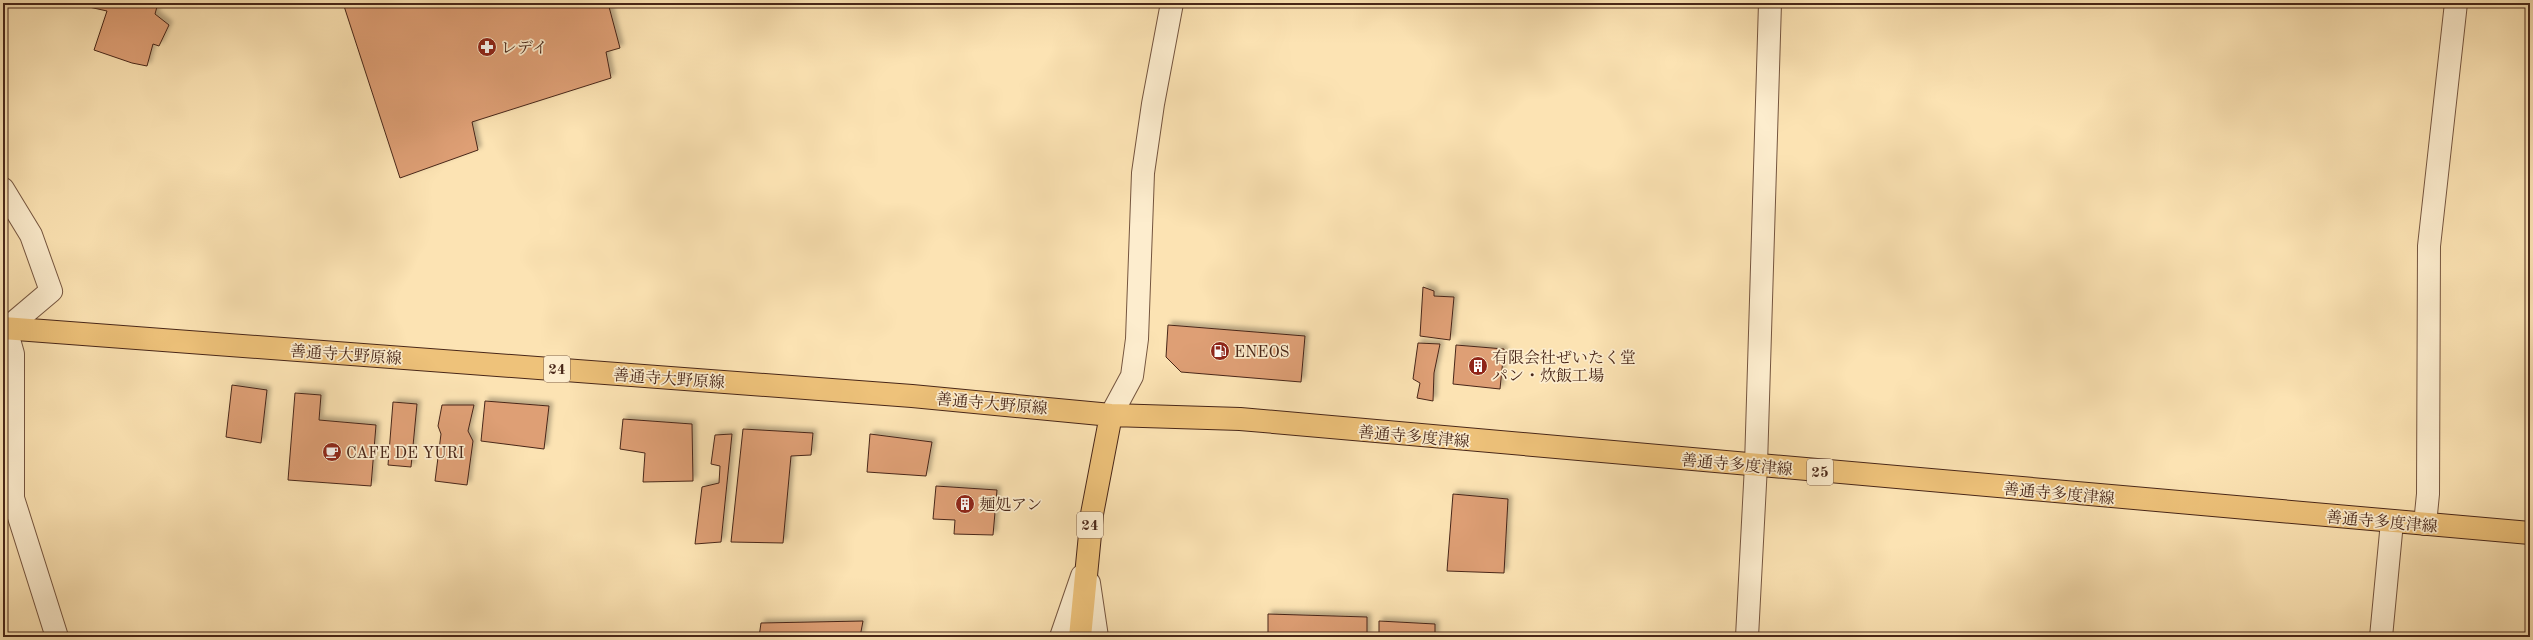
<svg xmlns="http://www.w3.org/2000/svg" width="2533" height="640" viewBox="0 0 2533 640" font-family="'Old Standard TT','Noto Serif JP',serif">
<defs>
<filter id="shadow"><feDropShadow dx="3.5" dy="-3.5" stdDeviation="2" flood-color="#0004"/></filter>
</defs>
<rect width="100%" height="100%" fill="#fce3b3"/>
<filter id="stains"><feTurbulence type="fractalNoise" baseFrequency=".005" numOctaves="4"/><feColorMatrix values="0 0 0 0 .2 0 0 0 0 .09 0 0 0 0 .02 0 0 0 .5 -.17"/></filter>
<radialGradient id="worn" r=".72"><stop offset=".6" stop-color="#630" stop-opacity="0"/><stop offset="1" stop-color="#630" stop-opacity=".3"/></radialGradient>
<path fill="#de9f75" stroke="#482618" filter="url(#shadow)" d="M71 3H158L155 14 169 25 159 46 153 44 147 66 132 63 94 50 107 11Z
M343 3H608L620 48 606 52 611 78 472 122 478 150 400 178Z
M1423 287 1434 291V296L1454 297 1450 340 1420 336Z
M1168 325 1305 336 1301 382 1181 372 1166 357Z
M1418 343 1440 344 1434 373 1433 401 1417 398 1420 383 1413 379Z
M1456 345 1504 349 1500 389 1453 384Z
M232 385 267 390 261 443 226 437Z
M295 393 321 395 319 420 376 425 371 486 288 480Z
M485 401 549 406 544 449 481 441Z
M393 402 417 404 411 467 388 465Z
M442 405H474L468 431 473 441 467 485 435 481 441 434 438 426Z
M623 419 692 424 693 481 643 482 645 453 620 449Z
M743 429 813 433 811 455 791 456 783 543 731 542Z
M732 434 721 542 695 544 702 487 719 483 720 466 711 464 715 435Z
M870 434 932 442 926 476 867 472Z
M936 486 997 490 993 535 954 534 955 520 933 519Z
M1453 494 1508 499 1504 573 1447 571Z
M1268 614 1367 617V637H1268Z
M863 621 860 637H759L761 623Z
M1379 621 1435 624V637H1379Z"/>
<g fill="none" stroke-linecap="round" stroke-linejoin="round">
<defs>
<path id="minor" d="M3 189 31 235 51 291 6 329 13 354V498L57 637
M1111 415 1132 376 1137 339 1143 173 1153 104 1172 3
M2425 524 2428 494 2429 246 2456 3
M1089 583 1097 637
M1061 637 1082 576
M1747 637 1756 465 1770 3
M2381 637 2392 522"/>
<path id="major" d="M3 328 912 396 1111 415 1240 419 2530 533
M1080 637 1092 514 1111 415"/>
</defs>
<use href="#minor" stroke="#75553f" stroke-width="24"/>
<use href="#major" stroke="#482618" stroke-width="24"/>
<use href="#minor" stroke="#fdedce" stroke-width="22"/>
<use href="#major" stroke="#eec27a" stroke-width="22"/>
</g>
<defs>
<symbol id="pharmacy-disc" viewBox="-11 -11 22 22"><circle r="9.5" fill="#8f2418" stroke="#fdedce"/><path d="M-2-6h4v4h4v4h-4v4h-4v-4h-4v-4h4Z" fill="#fff"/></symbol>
<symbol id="fuel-disc" viewBox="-11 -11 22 22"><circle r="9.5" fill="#8f2418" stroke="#fdedce"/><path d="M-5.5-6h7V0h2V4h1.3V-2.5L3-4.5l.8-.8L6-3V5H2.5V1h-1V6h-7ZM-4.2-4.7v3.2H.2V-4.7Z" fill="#fff"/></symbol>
<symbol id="building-disc" viewBox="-11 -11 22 22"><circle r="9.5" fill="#8f2418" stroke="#fdedce"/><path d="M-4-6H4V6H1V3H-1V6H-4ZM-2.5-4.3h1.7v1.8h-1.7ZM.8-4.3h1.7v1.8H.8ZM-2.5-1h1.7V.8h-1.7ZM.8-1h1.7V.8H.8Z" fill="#fff"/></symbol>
<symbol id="cafe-disc" viewBox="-11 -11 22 22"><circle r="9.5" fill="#8f2418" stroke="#fdedce"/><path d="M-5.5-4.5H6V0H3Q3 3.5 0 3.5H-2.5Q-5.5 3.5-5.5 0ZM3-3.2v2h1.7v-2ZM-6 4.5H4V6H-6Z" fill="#fff"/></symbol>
</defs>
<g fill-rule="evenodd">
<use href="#pharmacy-disc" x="476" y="36" width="22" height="22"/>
<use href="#fuel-disc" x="1209" y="340" width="22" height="22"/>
<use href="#building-disc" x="1467" y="355" width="22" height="22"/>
<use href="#cafe-disc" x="321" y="441" width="22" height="22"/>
<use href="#building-disc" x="954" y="493" width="22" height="22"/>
</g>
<g text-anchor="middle" stroke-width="3.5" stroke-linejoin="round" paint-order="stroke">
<g fill="#fdedce" stroke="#7e624f" stroke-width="1">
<rect x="544" y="356" width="26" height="26" rx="3"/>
<rect x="1807" y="459" width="26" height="26" rx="3"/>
<rect x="1077" y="512" width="26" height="26" rx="3"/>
</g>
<g font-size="15" font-weight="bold" fill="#482618">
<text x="557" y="374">24</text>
<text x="1820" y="477">25</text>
<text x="1090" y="530">24</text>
</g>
<g font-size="16" fill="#482618" stroke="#fdedce" text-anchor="start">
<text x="501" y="53">レデイ</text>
<text x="1234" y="357">ENEOS</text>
<text x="1492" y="363">有限会社ぜいたく堂<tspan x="1492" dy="18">パン・炊飯工場</tspan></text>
<text x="346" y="458">CAFE DE YURI</text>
<text x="979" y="510">麺処アン</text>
</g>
<g font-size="16" fill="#482618" stroke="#fdedce">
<text transform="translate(346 354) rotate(4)" y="6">善通寺大野原線</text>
<text transform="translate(669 378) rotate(4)" y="6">善通寺大野原線</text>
<text transform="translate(992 403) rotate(5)" y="6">善通寺大野原線</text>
<text transform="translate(1414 436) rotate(5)" y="6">善通寺多度津線</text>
<text transform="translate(1737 464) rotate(5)" y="6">善通寺多度津線</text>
<text transform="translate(2059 493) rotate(5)" y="6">善通寺多度津線</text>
<text transform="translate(2382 521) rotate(5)" y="6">善通寺多度津線</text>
</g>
</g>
<rect width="2533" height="640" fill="none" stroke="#fce3b3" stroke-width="16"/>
<rect x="4" y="4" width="2525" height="632" fill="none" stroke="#482618" stroke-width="2"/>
<rect x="8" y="8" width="2517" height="624" fill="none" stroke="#482618"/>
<rect width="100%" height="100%" filter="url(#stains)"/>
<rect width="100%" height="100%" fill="url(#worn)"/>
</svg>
